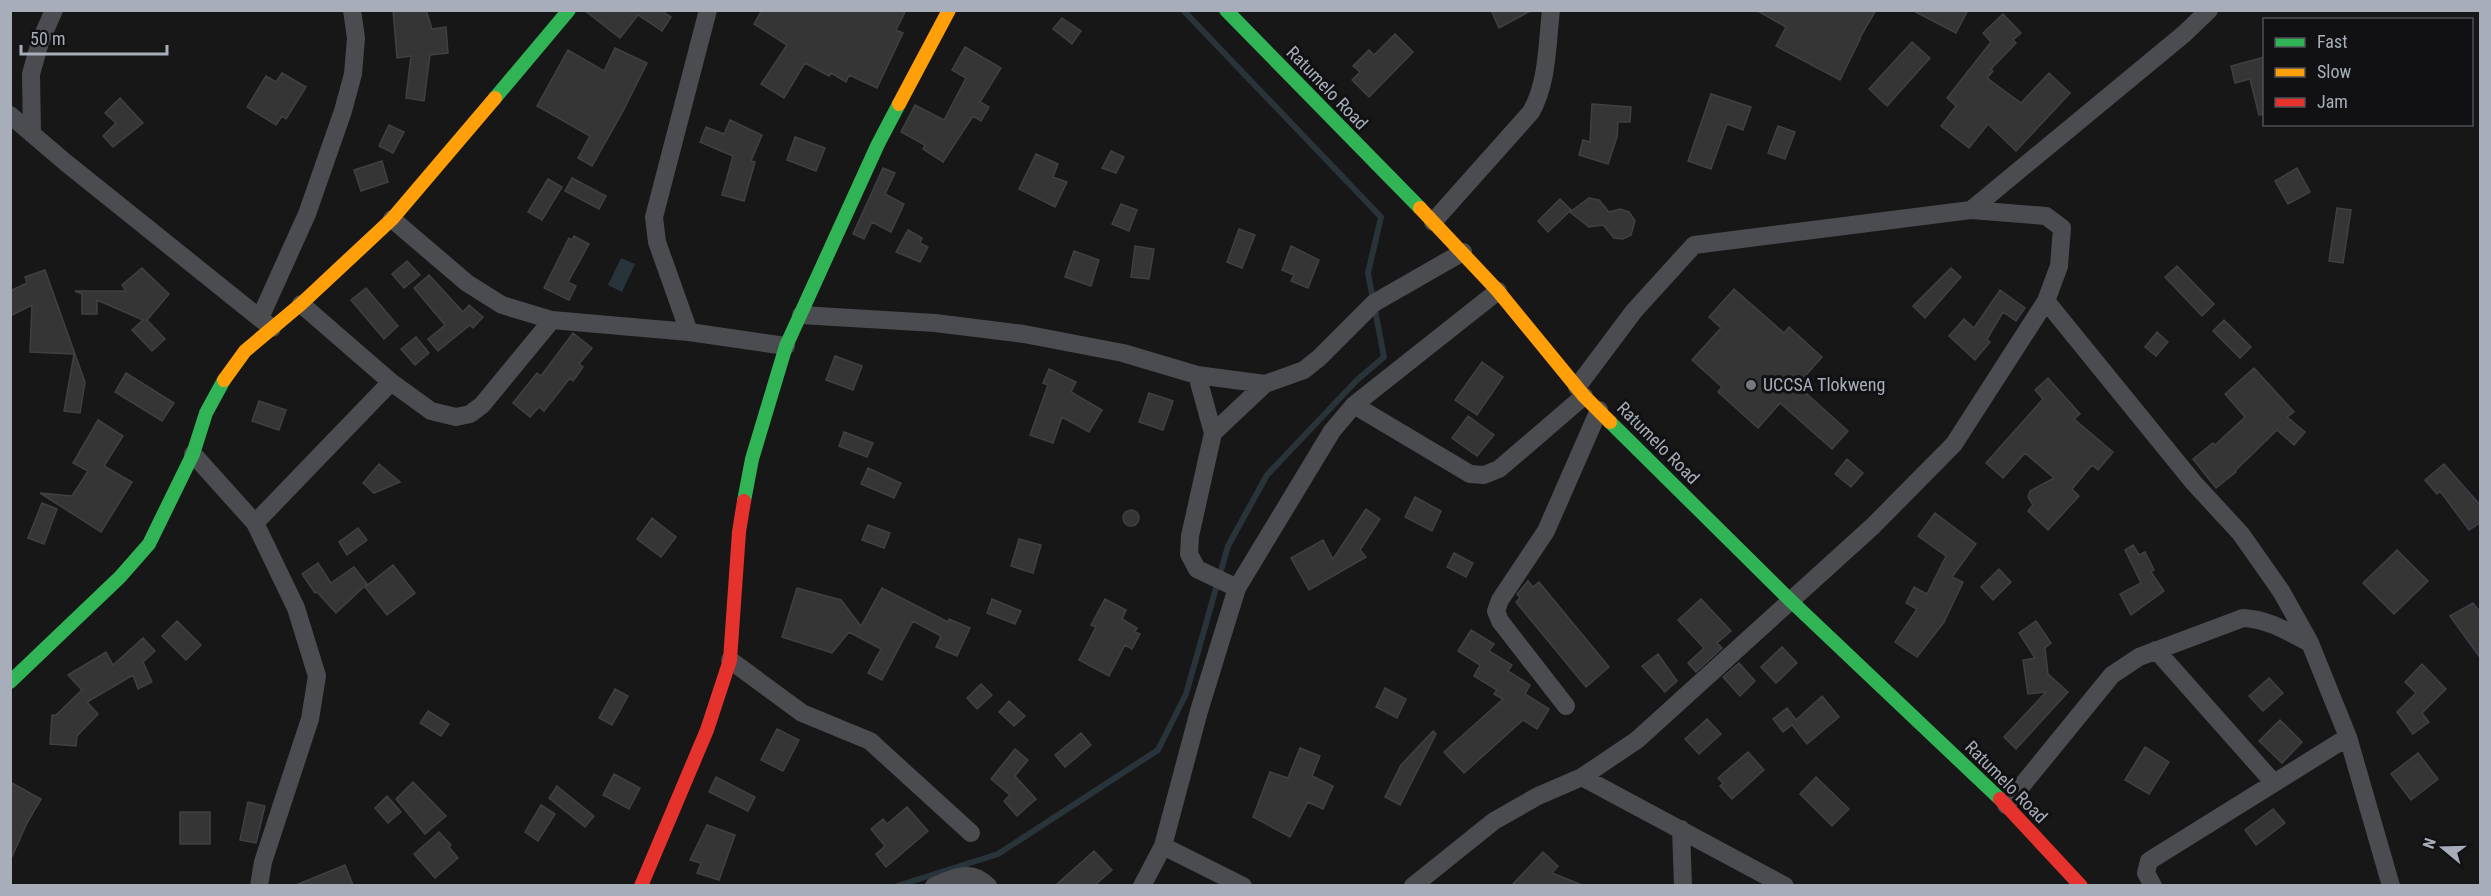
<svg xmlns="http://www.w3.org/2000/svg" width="2491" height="896" viewBox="0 0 2491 896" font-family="'Roboto Condensed',sans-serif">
<rect width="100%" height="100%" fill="#171717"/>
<path fill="#29333a" d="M621 258 635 264 622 292 608 285Z"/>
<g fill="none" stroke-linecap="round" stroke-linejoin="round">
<path stroke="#29333a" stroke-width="6" d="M897 886 998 854 1158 750 1186 694 1228 546 1267 475 1357 380 1384 357 1368 273 1381 217 1183 10"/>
</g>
<path fill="#353536" stroke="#3f4043" stroke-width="1.5" d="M393 10H426L432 29 446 27 448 53 430 55 424 101 406 98 411 56 397 58Z
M584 10H660L671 17 662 31 638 15 620 38Z
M762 10H906L896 30 903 33 877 88 849 75 846 82 831 73 829 76 805 63 784 98 761 84 787 45 754 24Z
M1491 10H1532L1499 28Z
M1756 10H1876L1859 39H1860L1840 80 1776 46 1786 27Z
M1912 10H1968L1956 33Z
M2003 14 2021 33 2013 40 2016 43 1991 69 1993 71 1987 78 2021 103 2049 73 2070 93 2016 151 1988 124 1969 148 1941 126 1956 106 1947 98 1991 42 1983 33Z
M1062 18 1081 31 1072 44 1053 29Z
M1395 34 1413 52 1369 97 1352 80 1360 72 1353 66 1369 50 1374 55Z
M1912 42 1930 58 1887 106 1869 89Z
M965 47 1001 68 980 102 989 107 981 121 973 116 943 162 923 149 925 145 901 132 915 105 944 120 966 78 952 70Z
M615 48 647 63 622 113 592 166 578 158 590 136 537 106 568 50 604 71Z
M2265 57V114L2259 115 2250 79 2235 83 2231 66Z
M282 73 306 87 286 119 282 116 276 125 247 107 266 76 276 82Z
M1711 94 1751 107 1743 130 1727 124 1711 169 1688 161Z
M120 98 143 123 113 147 103 136 116 123 105 113Z
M1592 104 1631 107 1630 122H1618L1617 137 1608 164 1579 155 1583 140 1590 142Z
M730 120 762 135 751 161 755 162 744 201 722 195 733 156 700 142 706 127 724 134Z
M389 125 404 132 393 153 379 146Z
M1778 126 1795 132 1785 159 1768 153Z
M795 137 825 148 816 171 787 160Z
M1111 151 1124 157 1116 173 1102 168Z
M1036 154 1058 164 1053 177 1067 182 1055 207 1019 189Z
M382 161 388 182 361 191 354 170Z
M883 168 895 173 885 194 904 204 891 232 872 222 864 239 853 234Z
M2297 168 2310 192 2288 204 2275 181Z
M572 178 606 196 599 209 565 191Z
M548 179 562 187 542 220 528 212Z
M1589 198 1599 200 1609 212 1620 209 1629 212 1635 221 1631 235 1623 239 1614 238 1603 225 1589 227 1570 212Z
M1560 199 1571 210 1548 232 1538 221Z
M1121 204 1137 210 1129 231 1112 224Z
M2337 208 2351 210 2343 263 2329 261Z
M1239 229 1255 235 1242 268 1227 262Z
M908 230 922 238 920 243 928 247 920 262 896 252Z
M574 236 589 244 568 282 576 286 569 300 544 288 569 238 572 240Z
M1135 246 1154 249 1149 279 1131 277Z
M1291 246 1319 260 1308 288 1291 281 1294 275 1282 270Z
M1074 251 1099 260 1091 286 1065 277Z
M407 261 420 275 404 288 392 274Z
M2177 266 2214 304 2202 316 2165 277Z
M142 268 169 294 147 320 165 339 152 351 132 330 143 320 97 300V314H82V294L75 291H126L122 285Z
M1951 268 1961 277 1925 318 1913 306Z
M45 270 85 382 80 413 64 411 74 354 30 352 32 305 10 316V291L27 283 25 277Z
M429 275 463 312 469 305 483 317 473 328 470 325 438 351 428 339 445 325 414 288Z
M366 288 398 326 384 339 351 300Z
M1734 289 1784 333 1789 327 1822 357 1797 385 1848 431 1832 449 1780 403 1758 428 1718 392 1722 387 1692 360 1721 328 1709 317Z
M2000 290 2025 308 2016 321 2003 312 1987 339 1990 342 1975 360 1949 336 1964 319 1974 328Z
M2224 320 2251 347 2240 358 2213 331Z
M2157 332 2168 342 2156 356 2145 347Z
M573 333 592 348 579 364 583 367 573 381 570 378 544 411 539 407 530 417 513 403 537 373 541 376Z
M416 337 429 353 415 365 401 349Z
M835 356 862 366 853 390 826 380Z
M1482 362 1503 377 1477 415 1455 400Z
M2254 368 2294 412 2287 417 2305 432 2294 445 2277 430 2235 471 2236 472 2216 488 2193 459 2213 443 2215 445 2245 417 2225 394Z
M1049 369 1076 382 1071 392 1102 410 1089 432 1062 417 1053 443 1030 435 1048 385 1043 383Z
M126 373 174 403 162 421 115 392Z
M2048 378 2080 414 2074 419 2113 452 2098 470 2092 465 2072 489 2079 496 2048 530 2028 511 2033 505 2028 497 2030 491 2054 478 2025 453 2003 478 1986 463 2043 399 2035 390Z
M1149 393 1173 401 1163 430 1139 422Z
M259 401 286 410 279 430 252 421Z
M1468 416 1494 435 1477 456 1452 438Z
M98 420 123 436 104 466 132 482 101 532 40 493 72 496 88 471 73 463Z
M844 432 873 443 867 457 839 446Z
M1847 459 1863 473 1851 487 1835 474Z
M379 464 400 482 374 493 363 483Z
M2444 464 2481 506V522L2469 530 2440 491 2437 494 2425 480Z
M868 468 901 483 894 498 861 484Z
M1415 497 1441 511 1432 531 1405 517Z
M42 503 57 509 44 544 28 538Z
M1366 509 1380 519 1360 550 1366 557 1309 590 1291 558 1323 540 1333 559Z
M1123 518a8 8 0 1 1 16 0a8 8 0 1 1-16 0Z
M1935 513 1976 544 1952 577 1963 582 1944 622 1917 657 1895 642 1917 609 1906 603 1914 587 1927 594 1946 556 1918 536Z
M652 518 676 537 661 557 637 539Z
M868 525 890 533 884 548 862 540Z
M358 528 367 540 347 555 339 542Z
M1019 539 1041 545 1033 573 1011 566Z
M2133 545 2139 555 2145 552 2154 570 2151 572 2164 591 2131 615 2120 594 2141 583 2125 550Z
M2397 550 2428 581 2394 614 2363 583Z
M1454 553 1473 563 1466 577 1447 567Z
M318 563 331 583 354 567 367 584 336 613 317 592 315 593 302 574Z
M393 565 415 593 387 615 365 587Z
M1999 569 2011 582 1993 600 1981 587Z
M1528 581 1533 587 1539 582 1609 667 1586 687 1516 602 1520 598 1517 594Z
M797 588 841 600 861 626 882 588 948 622 949 619 970 628 957 656 936 647 941 636 913 621 882 680 868 673 881 649 849 632 832 653 782 637Z
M992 599 1021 611 1015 624 987 613Z
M1105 599 1126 610 1122 619 1137 628 1135 632 1140 634 1132 649 1125 645 1109 676 1079 660 1096 627 1091 625Z
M1701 599 1731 631 1717 643 1722 648 1696 672 1688 663 1704 648 1678 620Z
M2473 603 2481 613V659L2450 616Z
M177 621 201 645 186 660 162 636Z
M2036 621 2051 643 2045 648 2048 674 2068 692 2016 749 2004 737 2046 692 2028 694 2023 660 2035 658 2019 633Z
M1471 630 1494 644 1489 651 1512 665 1508 671 1530 685 1525 694 1549 709 1537 729 1523 720 1464 773 1444 752 1503 699 1494 694 1497 690 1474 676 1480 665 1458 651Z
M143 638 155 651 143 662 152 682 138 689 133 675 87 702 98 714 77 736 76 746 50 744 52 715H56L82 690 68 675 106 652 113 665Z
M1782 647 1797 663 1776 683 1761 667Z
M1658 654 1677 681 1665 692 1642 666Z
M1739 663 1755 681 1740 696 1723 677Z
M2422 664 2446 689 2422 713 2429 722 2413 734 2397 712 2416 693 2405 682Z
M2269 678 2283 693 2263 711 2249 696Z
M981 684 992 695 977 709 967 698Z
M1385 688 1406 699 1397 718 1376 707Z
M615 689 628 696 612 725 599 718Z
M1822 696 1839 717 1807 744 1792 725 1783 732 1773 719 1787 708 1796 720Z
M1009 701 1025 716 1014 726 999 712Z
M428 711 449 724 441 736 420 723Z
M1707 719 1721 734 1699 754 1685 739Z
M2280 720 2302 742 2282 763 2259 741Z
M777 729 799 740 783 771 761 760Z
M1433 731 1436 734 1400 805 1385 797 1401 765Z
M1081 733 1091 745 1065 767 1055 755Z
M2145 747 2169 762 2149 794 2125 780Z
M1300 748 1320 756 1312 776 1333 786 1323 809 1308 802 1290 837 1253 817 1270 772 1288 778Z
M1015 749 1028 760 1015 776 1036 799 1017 816 1004 801 1010 795 991 779Z
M1748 752 1764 770 1732 799 1720 786 1723 783 1718 778Z
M2418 753 2438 779 2411 800 2391 774Z
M614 774 640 788 629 809 603 795Z
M716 777 755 797 748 811 709 792Z
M1816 777 1849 809 1832 826 1800 794Z
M10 782 41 799 27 823 10 861Z
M413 782 446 816 425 834 396 799Z
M557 786 594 816 585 827 549 798Z
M387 796 401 812 388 823 375 808Z
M248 802 265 806 256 843 240 840Z
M541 805 555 814 538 841 525 832Z
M907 807 928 831 886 867 876 854 885 846 871 829 883 819 887 824Z
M2273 809 2285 823 2256 845 2245 830Z
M180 812H210V844H180Z
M707 825 735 835 719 880 697 873 701 863 690 860Z
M439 832 451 845 449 847 458 858 435 878 414 854Z
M1094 851 1112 870 1095 885H1056Z
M1543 852 1558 866 1552 873 1582 885H1512Z
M345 865 353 885H296Z"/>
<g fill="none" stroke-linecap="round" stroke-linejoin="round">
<path stroke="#4b4c50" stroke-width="18" d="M10 115 65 162 272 328
M32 134 31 74 40 42 54 10
M1971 210 2046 216 2062 228 2059 266 2046 301 2194 483 2241 534 2281 591 2310 643 2348 737 2391 886
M392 219 467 283 502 305 552 320 689 332 786 346
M1433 222 1531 112C1548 82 1547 44 1551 10
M301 304 391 382 431 411 456 417 470 414 482 405 552 320
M801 315 935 323 1024 334 1123 353 1197 375 1265 384 1304 370 1319 358 1374 303 1463 252
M260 318 307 214 343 111 353 74 356 38 352 10
M689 332 657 242 654 217 708 10
M1197 375 1213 433
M1577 387 1634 311 1694 245 1971 210 2184 34 2209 10
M1354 405 1470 474 1484 475 1499 469 1584 396
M193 454 255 523 296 608 317 676 310 719 263 862 259 886
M255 523 391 382
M1237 588 1197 569 1189 554 1190 536 1213 433 1265 384
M2156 650 2274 783
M730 660 802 713 870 741 971 833
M1566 706 1500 621 1496 611 1500 600 1546 531 1599 410
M1582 777 1785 886
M2006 805 2112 675 2139 657 2243 618C2268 619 2288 632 2310 643
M1681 829 1683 886
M1163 846 1243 886
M934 886C954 878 971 868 988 886
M1142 886 1163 846 1199 711 1237 588 1332 431 1354 405 1498 291
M1413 886 1494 821 1538 796 1582 777 1637 740 1873 526 1954 444 2046 301
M2153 886 2146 873 2149 861 2348 737"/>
<path stroke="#30b455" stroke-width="14" d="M1226 10 1420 208
M495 98 569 10
M1610 422 1790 600 2000 799
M744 501 752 459 786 346 878 144 899 104
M10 682 120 577 149 544 193 454 206 413 224 380"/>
<path stroke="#ff9f0a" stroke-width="14" d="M899 104 949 10
M1420 208 1498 291 1584 396 1610 422
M224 380 245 351 301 304 392 219 495 98"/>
<path stroke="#e5322d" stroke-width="14" d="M2000 799 2081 886
M641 886 707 730 730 660 739 532 744 501"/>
</g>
<circle fill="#757980" stroke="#111113" stroke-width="2" cx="1751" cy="385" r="6"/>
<g text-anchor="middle" stroke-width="6" stroke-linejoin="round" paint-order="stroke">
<g font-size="18" fill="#a7aeb9" stroke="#111113">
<text transform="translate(1327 88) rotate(46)" y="6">Ratumelo Road</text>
<text transform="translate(1658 443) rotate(45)" y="6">Ratumelo Road</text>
<text transform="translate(2006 782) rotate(45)" y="6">Ratumelo Road</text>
</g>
<g font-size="18" fill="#a7aeb9" stroke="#111113" text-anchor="start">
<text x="1763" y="391">UCCSA Tlokweng</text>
</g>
</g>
<rect width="2491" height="896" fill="none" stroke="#a7aeb9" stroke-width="24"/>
<rect x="2263" y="18" width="210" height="108" fill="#111113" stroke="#4d5055" stroke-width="1.5"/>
<rect x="2275" y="38" width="30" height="9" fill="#30b455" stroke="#4d5055" stroke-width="1.5"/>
<text x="2317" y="48" font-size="18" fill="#a7aeb9">Fast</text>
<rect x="2275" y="68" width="30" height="9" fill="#ff9f0a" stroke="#4d5055" stroke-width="1.5"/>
<text x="2317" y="78" font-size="18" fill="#a7aeb9">Slow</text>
<rect x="2275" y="98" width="30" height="9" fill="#e5322d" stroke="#4d5055" stroke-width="1.5"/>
<text x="2317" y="108" font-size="18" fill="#a7aeb9">Jam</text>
<g transform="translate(2443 848) rotate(289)" stroke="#111113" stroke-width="4.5" paint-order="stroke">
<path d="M0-4.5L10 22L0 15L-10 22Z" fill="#a7aeb9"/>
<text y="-9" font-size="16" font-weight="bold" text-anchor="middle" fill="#a7aeb9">N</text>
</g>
<path d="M21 45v9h146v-9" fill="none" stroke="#a7aeb9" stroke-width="3"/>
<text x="30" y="45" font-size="18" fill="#a7aeb9" stroke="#111113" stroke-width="4.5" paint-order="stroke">50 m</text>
</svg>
